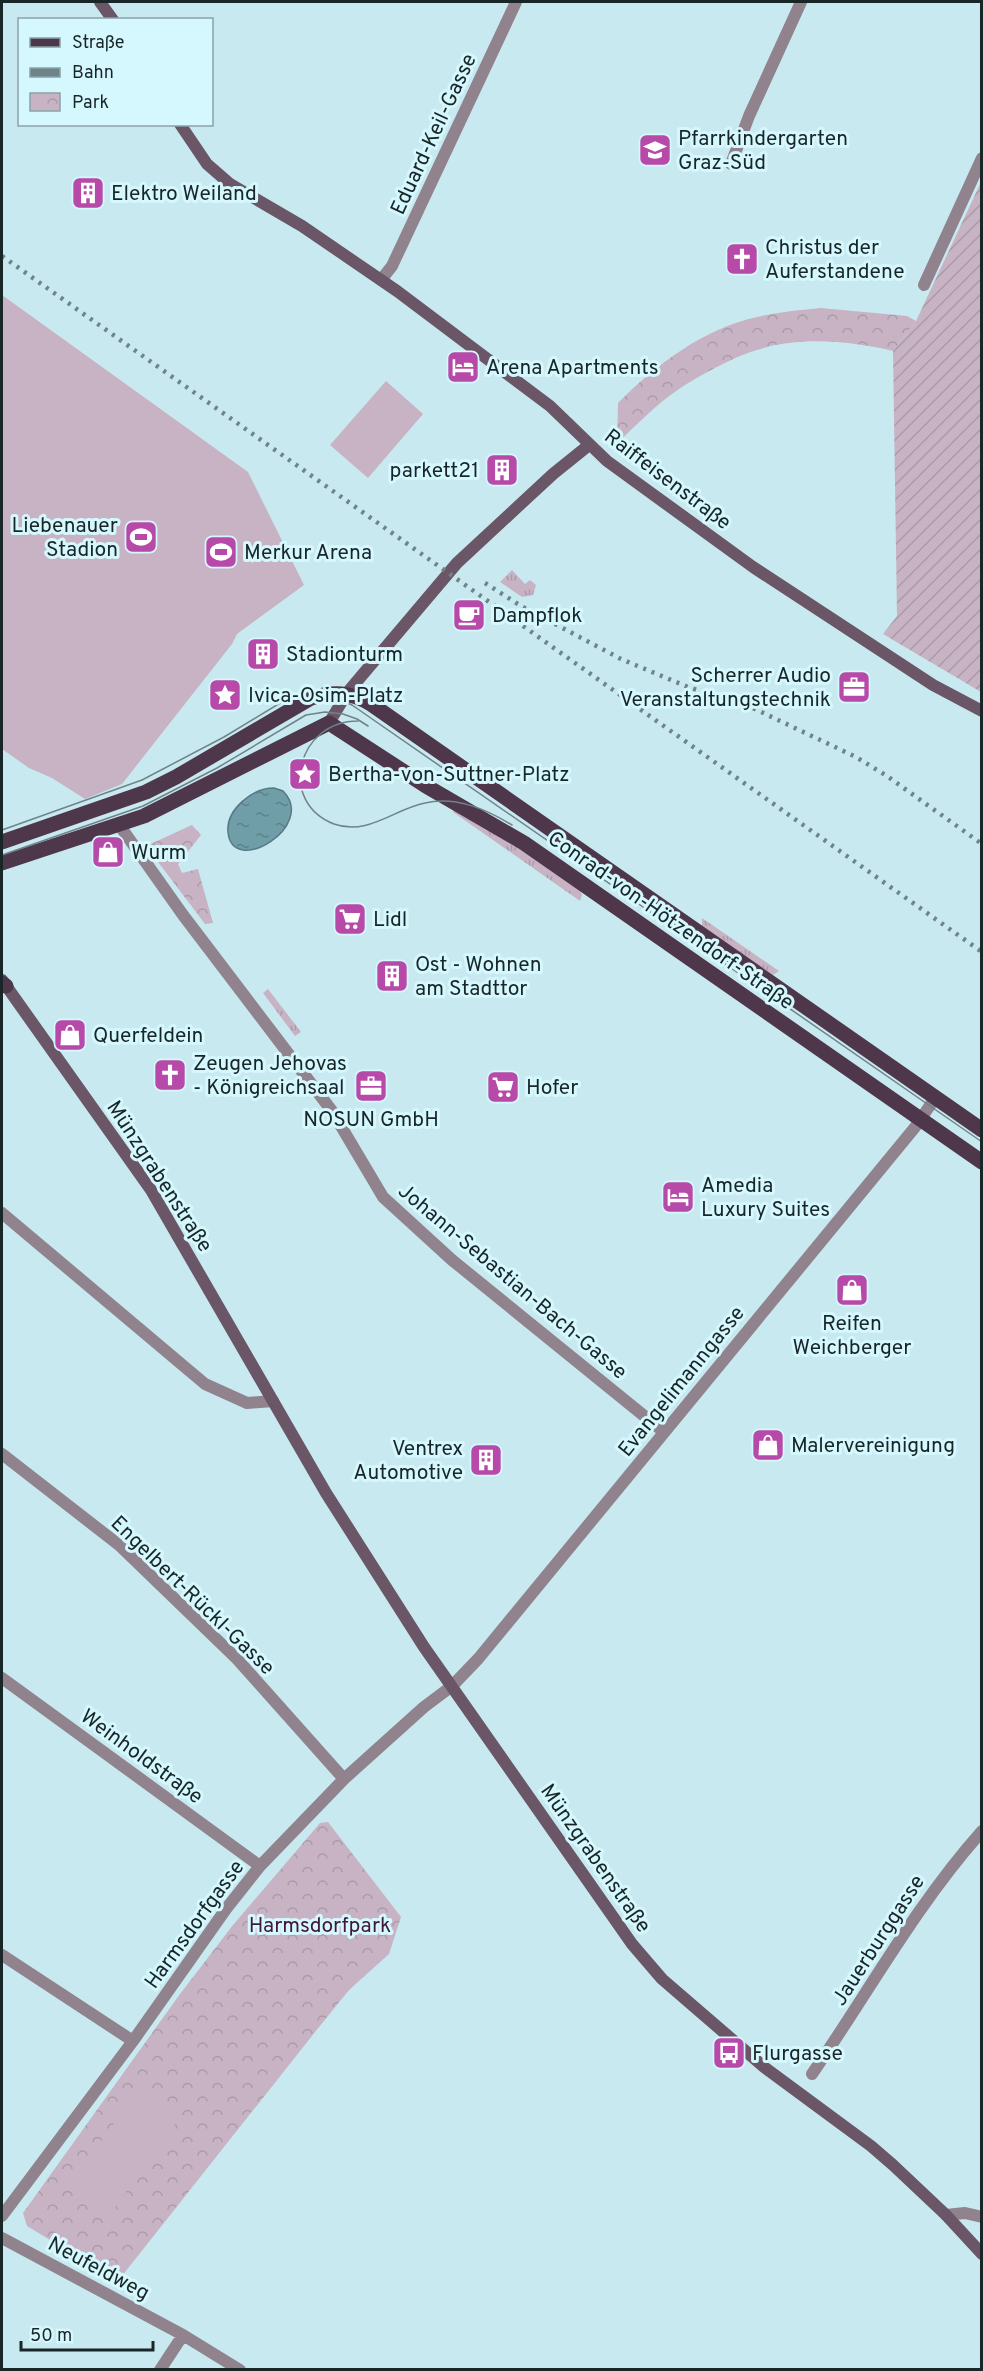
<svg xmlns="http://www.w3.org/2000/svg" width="983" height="2371" viewBox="0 0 983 2371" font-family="Overpass,sans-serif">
<defs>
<pattern id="grass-tufts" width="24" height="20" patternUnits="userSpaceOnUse" patternTransform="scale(1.5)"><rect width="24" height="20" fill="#c8b3c4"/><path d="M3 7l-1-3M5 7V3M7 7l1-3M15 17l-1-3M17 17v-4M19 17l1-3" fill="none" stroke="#ab9aa8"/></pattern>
<pattern id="park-crowns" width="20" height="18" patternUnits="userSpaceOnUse" patternTransform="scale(1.5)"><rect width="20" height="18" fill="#c8b3c4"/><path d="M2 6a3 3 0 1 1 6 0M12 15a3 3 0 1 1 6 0" fill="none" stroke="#ab9aa8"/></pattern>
<pattern id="garden-furrows" width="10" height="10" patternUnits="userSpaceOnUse" patternTransform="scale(1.5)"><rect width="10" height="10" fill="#c8b3c4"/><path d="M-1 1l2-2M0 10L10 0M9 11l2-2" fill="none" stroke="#ab9aa8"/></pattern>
<pattern id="water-ripples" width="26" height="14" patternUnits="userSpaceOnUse" patternTransform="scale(1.5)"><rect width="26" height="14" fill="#709ea8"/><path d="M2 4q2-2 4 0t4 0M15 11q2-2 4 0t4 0" fill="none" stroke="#5b8189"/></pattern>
</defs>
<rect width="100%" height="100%" fill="#c8e9f0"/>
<path fill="url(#grass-tufts)" d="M512 570 525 584 530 580 536 585 533 595 522 597 500 582Z
M454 809 477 819 580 890 582 895 580 901 453 812Z
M702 918 779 971 773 975 702 927Z
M268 989 301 1032 295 1036 263 993Z"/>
<path fill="url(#park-crowns)" d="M821 308 907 316 916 321 893 351C850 341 800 336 757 350 731 358 702 374 679 389 656 404 637 425 617 443L618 403C657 364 703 329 757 317 778 312 800 310 821 308Z
M192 825 201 835 178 864 182 873 198 869 213 923 205 924 146 846Z
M328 1822 401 1917 389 1954 349 1990 319 2027 118 2281 27 2226 23 2213 180 1994 233 1925 320 1823Z"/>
<path fill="url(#garden-furrows)" d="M981 182 982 692H981L883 634 897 616 893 351 916 321Z"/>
<path fill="#c8b3c4" d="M2 295 248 472 304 585 237 634 232 644 122 784 85 799 52 778 29 768 2 749Z
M386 381 423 414 368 478 330 445Z
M137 2091 178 2120 108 2217 68 2188Z"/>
<path fill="url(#water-ripples)" stroke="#567a82" stroke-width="1.5" d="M274 788 283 791C318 826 232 878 228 832 226 809 253 788 274 788Z"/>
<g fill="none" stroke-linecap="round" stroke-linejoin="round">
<path stroke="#91838e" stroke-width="12" d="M731 164 749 116 801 2
M381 280 392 266 516 2
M924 285 982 158
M120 826 183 915 332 1111 383 1197 452 1260 664 1432
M2 1213 205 1384 247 1403 273 1401
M2 1454 119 1545 237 1659 344 1779
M2 1678 260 1866
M2 1955 133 2041
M812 2074C868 1993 916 1905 982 1831
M946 2215 965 2213 982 2217
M2 2216 133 2041 226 1909 260 1866 344 1779 424 1707 452 1686 478 1659 916 1126 935 1098
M2 2238 183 2335 240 2370
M160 2370 183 2335"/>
<path stroke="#6a5666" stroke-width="12" d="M100 2 113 20
M180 124 207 164 230 184 302 226 397 291 550 406 607 461 753 567 933 685 982 711
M329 723 347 693 457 563 553 474 589 445
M2 980 151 1190 326 1493 424 1647 632 1944 662 1979 764 2067 871 2146 893 2165 946 2215 982 2254"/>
<path stroke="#4e374a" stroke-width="15" d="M2 842 146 792 176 777 311 698C333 691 351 692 371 704L982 1130
M2 863 144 816 329 723 426 786 524 843 982 1162
M2 983 6 986"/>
<path stroke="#6e8489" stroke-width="1.5" d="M358 721C297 721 277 802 334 824 368 836 394 809 425 803 456 796 486 809 512 825
M2 830 142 780 224 737 295 694 311 692 325 693 352 705 982 1142
M2 855 143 806 217 768 306 715 325 712 343 714 357 719 368 726"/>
<path stroke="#6e8489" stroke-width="4.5" stroke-dasharray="3 6" stroke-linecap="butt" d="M2 256 982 952
M485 583 521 606 621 659 688 687 755 709 856 757 887 776 982 844"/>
</g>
<defs>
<symbol id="school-square" viewBox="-11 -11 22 22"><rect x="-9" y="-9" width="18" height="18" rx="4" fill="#b749a8" stroke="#d5f7fe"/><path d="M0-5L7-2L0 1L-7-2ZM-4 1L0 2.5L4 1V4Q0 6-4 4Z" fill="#fff"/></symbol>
<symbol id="building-square" viewBox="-11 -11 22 22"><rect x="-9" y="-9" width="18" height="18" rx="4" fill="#b749a8" stroke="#d5f7fe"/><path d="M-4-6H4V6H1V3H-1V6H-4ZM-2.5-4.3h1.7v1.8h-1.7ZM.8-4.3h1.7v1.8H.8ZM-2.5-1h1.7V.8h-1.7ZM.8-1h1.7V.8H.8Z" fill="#fff"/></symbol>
<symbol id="church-square" viewBox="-11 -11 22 22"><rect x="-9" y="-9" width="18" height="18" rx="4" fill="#b749a8" stroke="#d5f7fe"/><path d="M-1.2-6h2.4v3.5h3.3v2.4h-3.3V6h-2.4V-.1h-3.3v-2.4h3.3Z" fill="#fff"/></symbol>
<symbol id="hotel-square" viewBox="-11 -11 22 22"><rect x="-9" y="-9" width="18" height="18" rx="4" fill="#b749a8" stroke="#d5f7fe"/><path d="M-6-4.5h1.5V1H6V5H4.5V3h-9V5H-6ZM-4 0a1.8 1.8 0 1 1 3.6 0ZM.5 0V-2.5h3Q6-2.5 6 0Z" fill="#fff"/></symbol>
<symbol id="stadium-square" viewBox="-11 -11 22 22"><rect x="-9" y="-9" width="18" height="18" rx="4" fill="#b749a8" stroke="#d5f7fe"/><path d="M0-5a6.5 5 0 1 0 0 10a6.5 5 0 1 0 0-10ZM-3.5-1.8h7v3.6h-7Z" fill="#fff"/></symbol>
<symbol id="cafe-square" viewBox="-11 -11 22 22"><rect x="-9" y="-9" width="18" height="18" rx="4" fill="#b749a8" stroke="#d5f7fe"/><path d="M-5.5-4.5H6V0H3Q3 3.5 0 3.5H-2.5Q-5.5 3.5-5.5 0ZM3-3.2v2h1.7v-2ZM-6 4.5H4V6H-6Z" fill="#fff"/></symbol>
<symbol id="office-square" viewBox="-11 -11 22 22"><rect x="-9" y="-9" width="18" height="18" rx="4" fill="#b749a8" stroke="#d5f7fe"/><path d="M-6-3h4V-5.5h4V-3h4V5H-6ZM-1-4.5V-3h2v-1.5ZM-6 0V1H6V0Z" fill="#fff"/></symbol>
<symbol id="sight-square" viewBox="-11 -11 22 22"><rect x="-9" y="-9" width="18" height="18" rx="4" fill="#b749a8" stroke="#d5f7fe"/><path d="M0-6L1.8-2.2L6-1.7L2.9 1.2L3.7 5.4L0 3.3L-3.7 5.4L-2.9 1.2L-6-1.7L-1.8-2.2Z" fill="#fff"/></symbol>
<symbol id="shop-square" viewBox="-11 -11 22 22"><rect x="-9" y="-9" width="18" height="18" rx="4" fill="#b749a8" stroke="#d5f7fe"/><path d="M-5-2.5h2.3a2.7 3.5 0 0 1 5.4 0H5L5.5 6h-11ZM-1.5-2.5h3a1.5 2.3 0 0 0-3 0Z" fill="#fff"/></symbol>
<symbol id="supermarket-square" viewBox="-11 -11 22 22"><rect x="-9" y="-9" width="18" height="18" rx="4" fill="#b749a8" stroke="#d5f7fe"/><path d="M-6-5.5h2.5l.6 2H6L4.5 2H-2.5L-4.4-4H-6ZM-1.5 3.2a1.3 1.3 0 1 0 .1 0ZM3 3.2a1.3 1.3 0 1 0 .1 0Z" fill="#fff"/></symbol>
<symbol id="bus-square" viewBox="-11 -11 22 22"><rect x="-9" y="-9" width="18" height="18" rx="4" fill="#b749a8" stroke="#d5f7fe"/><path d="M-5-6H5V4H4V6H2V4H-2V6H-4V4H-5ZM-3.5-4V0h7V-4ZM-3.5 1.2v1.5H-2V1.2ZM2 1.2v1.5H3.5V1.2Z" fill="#fff"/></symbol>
</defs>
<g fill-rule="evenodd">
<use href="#school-square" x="636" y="131" width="38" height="38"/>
<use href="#building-square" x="69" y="174" width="38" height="38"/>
<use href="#church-square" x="723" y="240" width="38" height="38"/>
<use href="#hotel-square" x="444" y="348" width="38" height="38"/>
<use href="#building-square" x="483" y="451" width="38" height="38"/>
<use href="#stadium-square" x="122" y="518" width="38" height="38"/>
<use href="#stadium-square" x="202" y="533" width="38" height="38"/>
<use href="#cafe-square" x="450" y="596" width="38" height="38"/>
<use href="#building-square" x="244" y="635" width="38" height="38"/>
<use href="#office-square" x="835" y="668" width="38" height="38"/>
<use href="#sight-square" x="206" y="676" width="38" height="38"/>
<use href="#sight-square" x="286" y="755" width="38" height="38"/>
<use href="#shop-square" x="89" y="833" width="38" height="38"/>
<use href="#supermarket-square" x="331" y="900" width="38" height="38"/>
<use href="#building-square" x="373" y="957" width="38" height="38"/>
<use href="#shop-square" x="51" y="1016" width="38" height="38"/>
<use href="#church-square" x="151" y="1056" width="38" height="38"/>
<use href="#office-square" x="352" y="1067" width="38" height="38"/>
<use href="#supermarket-square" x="484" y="1068" width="38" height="38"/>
<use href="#hotel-square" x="659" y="1178" width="38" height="38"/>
<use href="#shop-square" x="833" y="1271" width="38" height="38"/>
<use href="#shop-square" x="749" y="1426" width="38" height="38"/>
<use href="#building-square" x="467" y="1441" width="38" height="38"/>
<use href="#bus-square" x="710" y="2034" width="38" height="38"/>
</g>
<g text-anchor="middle" stroke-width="6" stroke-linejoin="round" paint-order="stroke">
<g font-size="21" fill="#192628" stroke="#d5f7fe">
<text transform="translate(433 134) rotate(-65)" y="7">Eduard-Keil-Gasse</text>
<text transform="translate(668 479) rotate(37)" y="7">Raiffeisenstraße</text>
<text transform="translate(671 920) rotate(35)" y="7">Conrad-von-Hötzendorf-Straße</text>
<text transform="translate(160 1176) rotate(57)" y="7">Münzgrabenstraße</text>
<text transform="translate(513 1281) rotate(40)" y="7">Johann-Sebastian-Bach-Gasse</text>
<text transform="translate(681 1381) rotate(-51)" y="7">Evangelimanngasse</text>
<text transform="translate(193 1595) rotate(44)" y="7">Engelbert-Rückl-Gasse</text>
<text transform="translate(142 1756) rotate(36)" y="7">Weinholdstraße</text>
<text transform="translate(596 1858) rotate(55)" y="7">Münzgrabenstraße</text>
<text transform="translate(194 1924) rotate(-54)" y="7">Harmsdorfgasse</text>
<text transform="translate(878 1940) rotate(-57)" y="7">Jauerburggasse</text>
<text transform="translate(99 2268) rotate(28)" y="7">Neufeldweg</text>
</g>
<g font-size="21" fill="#192628" stroke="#d5f7fe" text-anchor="start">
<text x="678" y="145">Pfarrkindergarten<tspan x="678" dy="24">Graz-Süd</tspan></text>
<text x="111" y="200">Elektro Weiland</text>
<text x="765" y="254">Christus der<tspan x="765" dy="24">Auferstandene</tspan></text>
<text x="486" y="374">Arena Apartments</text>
<text x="479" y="477" text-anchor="end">parkett21</text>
<text x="118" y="532" text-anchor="end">Liebenauer<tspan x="118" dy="24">Stadion</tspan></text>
<text x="244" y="559">Merkur Arena</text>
<text x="492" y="622">Dampflok</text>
<text x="286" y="661">Stadionturm</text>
<text x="831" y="682" text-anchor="end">Scherrer Audio<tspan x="831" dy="24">Veranstaltungstechnik</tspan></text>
<text x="248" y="702">Ivica-Osim-Platz</text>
<text x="328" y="781">Bertha-von-Suttner-Platz</text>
<text x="131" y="859">Wurm</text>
<text x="373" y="926">Lidl</text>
<text x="415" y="971">Ost - Wohnen<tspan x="415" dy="24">am Stadttor</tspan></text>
<text x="93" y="1042">Querfeldein</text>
<text x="193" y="1070">Zeugen Jehovas<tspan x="193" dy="24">- Königreichsaal</tspan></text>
<text x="526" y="1094">Hofer</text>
<text x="371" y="1126" text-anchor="middle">NOSUN GmbH</text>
<text x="701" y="1192">Amedia<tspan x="701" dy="24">Luxury Suites</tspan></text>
<text x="852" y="1330" text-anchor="middle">Reifen<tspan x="852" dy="24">Weichberger</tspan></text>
<text x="791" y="1452">Malervereinigung</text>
<text x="463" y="1455" text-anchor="end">Ventrex<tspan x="463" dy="24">Automotive</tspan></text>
<text x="752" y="2060">Flurgasse</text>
</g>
<g font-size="21" fill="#41183b" stroke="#d5f7fe">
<text x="320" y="1932">Harmsdorfpark</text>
</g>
</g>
<rect width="983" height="2371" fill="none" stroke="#192628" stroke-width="6"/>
<rect x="18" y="18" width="195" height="108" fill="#d5f7fe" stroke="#8aa3a8" stroke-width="1.5"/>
<rect x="30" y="38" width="30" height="9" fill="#4e374a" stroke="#8aa3a8" stroke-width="1.5"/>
<text x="72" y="48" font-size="18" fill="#192628">Straße</text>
<rect x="30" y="68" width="30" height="9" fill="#6e8489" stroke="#8aa3a8" stroke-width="1.5"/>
<text x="72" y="78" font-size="18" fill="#192628">Bahn</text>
<rect x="30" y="93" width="30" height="18" fill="url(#park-crowns)" stroke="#8aa3a8" stroke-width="1.5"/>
<text x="72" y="108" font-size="18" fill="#192628">Park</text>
<path d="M21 2341v9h132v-9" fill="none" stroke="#192628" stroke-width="3"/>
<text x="30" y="2341" font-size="18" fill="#192628" stroke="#d5f7fe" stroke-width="4.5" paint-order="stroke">50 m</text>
</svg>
